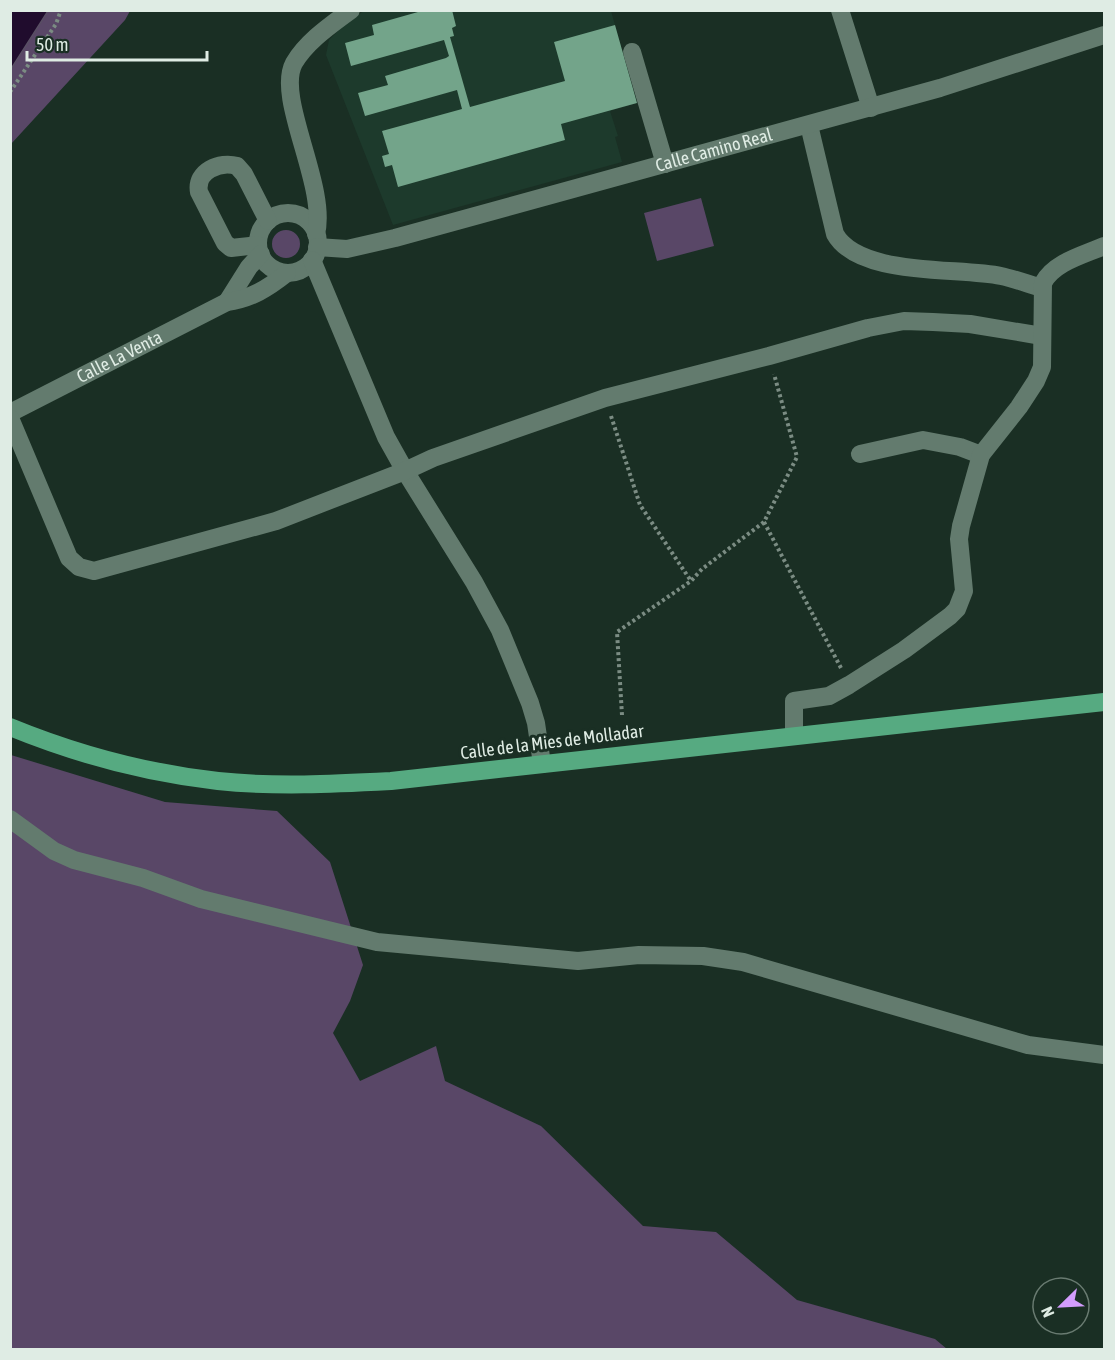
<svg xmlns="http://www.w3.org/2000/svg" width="1115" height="1360" viewBox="0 0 1115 1360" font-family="'Asap Condensed',sans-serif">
<rect width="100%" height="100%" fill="#1a2f24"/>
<path fill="#1d3a2c" d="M364 11H611L637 103 610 111 618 136 615 137 622 162 393 225 326 55 329 40 348 21Z"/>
<path fill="#594767" d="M48 11H130L125 20 11 144V69Z
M701 198 714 246 657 261 644 213Z
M272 244a14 14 0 1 1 28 0a14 14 0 1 1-28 0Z
M11 755 165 802 277 811 330 862 363 965 350 1001 333 1033 360 1081 436 1046 445 1081 541 1126 643 1226 716 1232 797 1300 935 1339 947 1349H11Z"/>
<path fill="#200c2d" stroke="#594f64" stroke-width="1.5" d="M11 10 48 11 11 69 10 11Z"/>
<path fill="#73a48a" d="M425 10H452L456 26 452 28 454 36 450 37 470 107 565 81 554 42 615 25 637 103 561 124 565 140 398 187 392 165 385 167 382 156 389 154 382 131 462 109 457 90 365 116 358 93 388 85 385 76 446 58 449 56 444 40 351 66 345 43 374 35 372 25Z"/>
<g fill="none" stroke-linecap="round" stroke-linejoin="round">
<path stroke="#7b8c83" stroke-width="4" stroke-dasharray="3 3" stroke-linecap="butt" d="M10 92 56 24 61 10
M611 416 640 505 691 581
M764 522 841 668
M622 715 617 632 691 581 702 569 764 522 797 457 774 374"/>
<g stroke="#637b6e" stroke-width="18">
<path d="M840 10 871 108"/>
<path d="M632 52 665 164"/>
<path d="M809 125 835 234C859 277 959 267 1001 276 1015 279 1028 284 1042 288"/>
<circle cx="288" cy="243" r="30"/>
<path d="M316 234C328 186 275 98 294 63 307 41 331 25 351 10"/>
<path d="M258 245 231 248 225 243 199 192C195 171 220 161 237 166L244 174 268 221"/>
<path id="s1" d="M317 247 347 249 395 238 940 88 1104 35"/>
<path d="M312 260 386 437 405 471 474 582 500 630 530 703 536 723 542 764"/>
<path d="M227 302 249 267 261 254"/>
<path id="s2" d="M10 413 227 302C251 299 268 288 287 273"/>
<path d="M10 418 69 558 79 567 94 571 276 521 405 471 433 458 605 398 769 356 868 328 904 321 933 322 970 324 1042 336"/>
<path d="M860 454 923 440 960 447 981 455"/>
<path d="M794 735V701L829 696 849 685 904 650 950 616 957 609 964 591 959 539 961 526 981 455 1019 407 1036 381 1042 367 1043 283C1054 262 1084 255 1104 246"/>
<path d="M10 819 54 851 74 860 143 878 201 899 377 942 578 961 639 955 703 956 743 962 1028 1045 1104 1055"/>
</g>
<path stroke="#56aa81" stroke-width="18" d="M10 727C76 754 147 773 218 781 275 787 333 784 391 781L1104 702"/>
</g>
<g text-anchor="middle" stroke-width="6" stroke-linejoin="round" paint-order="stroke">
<g font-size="18" fill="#dfece4" stroke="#1a2f24">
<text dy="6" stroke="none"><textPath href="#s1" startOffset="410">Calle Camino Real</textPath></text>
<text dy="6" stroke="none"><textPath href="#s2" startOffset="123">Calle La Venta</textPath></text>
<text transform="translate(552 742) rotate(-7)" y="6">Calle de la Mies de Molladar</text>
</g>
</g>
<rect width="1115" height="1360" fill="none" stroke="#dfece4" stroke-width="24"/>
<g transform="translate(1061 1306) rotate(246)"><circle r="28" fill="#1a2f24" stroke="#697b71" stroke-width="1.5"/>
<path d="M0-4.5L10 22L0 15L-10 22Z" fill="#d39cfd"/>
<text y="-9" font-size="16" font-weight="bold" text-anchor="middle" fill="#dfece4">N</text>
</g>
<path d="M27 51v9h180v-9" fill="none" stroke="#dfece4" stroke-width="3"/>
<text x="36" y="51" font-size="18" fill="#dfece4" stroke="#1a2f24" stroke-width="4.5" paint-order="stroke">50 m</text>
</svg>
